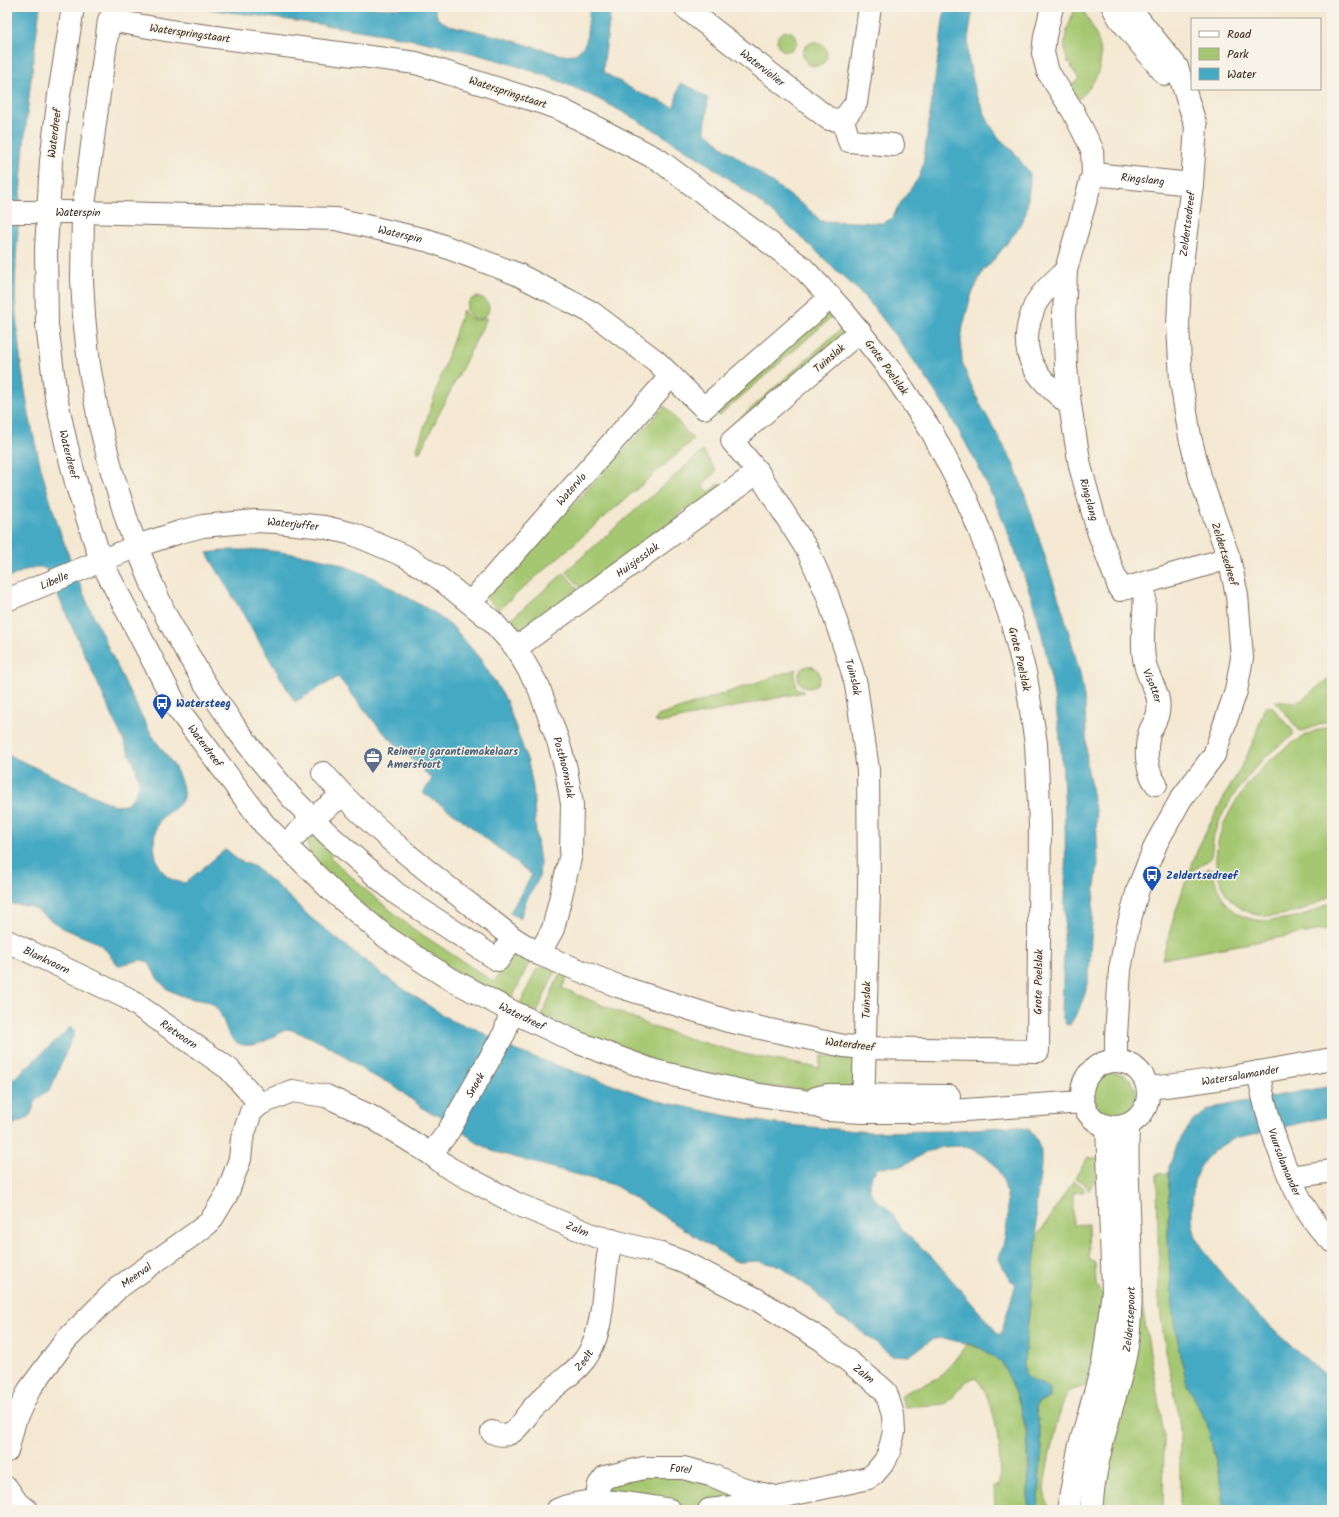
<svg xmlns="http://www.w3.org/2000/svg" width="1339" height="1517" viewBox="0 0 1339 1517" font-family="Kalam,sans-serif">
<rect width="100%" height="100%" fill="#f7f3e8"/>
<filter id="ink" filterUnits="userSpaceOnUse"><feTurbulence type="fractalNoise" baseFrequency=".025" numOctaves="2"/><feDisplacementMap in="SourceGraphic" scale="8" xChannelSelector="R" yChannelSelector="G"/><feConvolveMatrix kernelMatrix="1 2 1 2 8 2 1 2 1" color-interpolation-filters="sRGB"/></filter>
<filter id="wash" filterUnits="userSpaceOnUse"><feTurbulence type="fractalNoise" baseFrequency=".012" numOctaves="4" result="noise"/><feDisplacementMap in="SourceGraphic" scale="16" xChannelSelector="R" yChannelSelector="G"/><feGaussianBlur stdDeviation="0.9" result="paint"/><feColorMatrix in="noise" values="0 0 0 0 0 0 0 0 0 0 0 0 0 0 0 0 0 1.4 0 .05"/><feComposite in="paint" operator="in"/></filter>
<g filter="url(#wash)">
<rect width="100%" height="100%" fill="#f4e8d2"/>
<path fill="#a5c771" stroke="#707848" d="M1068 7H1082C1086 17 1092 25 1096 35 1107 61 1098 80 1079 99L1070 87 1079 79 1071 67 1072 66 1070 62 1068 63C1060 41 1067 31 1074 10L1067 8Z
M777 41a10 10 0 1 1 20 0a10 10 0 1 1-20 0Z
M803 54a12 12 0 1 1 24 0a12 12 0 1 1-24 0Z
M467 308a11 11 0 1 1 22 0a11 11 0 1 1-22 0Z
M463 310C472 321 473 322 487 318L420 452H418L417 449Z
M826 310 832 317 720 415H716L712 411Z
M842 328 847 334 734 436 728 429Z
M665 406 693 440 498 610 486 598Z
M703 451 716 471 703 485 709 492 718 484 731 487 698 506 692 505 677 515 676 521 581 588 566 571Z
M564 573 578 589 553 607 556 611 520 636 509 624 510 620Z
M798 677a11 11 0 1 1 22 0a11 11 0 1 1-22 0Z
M796 669 794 676 796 687 804 692 660 723 655 721 658 716Z
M1332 675V720L1303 731 1299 730 1275 701 1292 703 1302 700Z
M1265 706 1272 707 1293 731 1292 736C1262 755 1228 796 1216 829 1212 838 1213 850 1210 859L1188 874 1199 846 1215 814 1247 756 1255 737Z
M1332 726V895C1299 915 1248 932 1224 890 1220 882 1216 870 1216 861 1215 808 1280 735 1332 726Z
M312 832 339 848 330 857 367 891 412 928 494 982 514 950 528 952 530 961 511 1000 434 960 391 931 313 859C307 848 305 843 312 832Z
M1209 868 1212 869C1221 909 1241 926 1283 919 1300 917 1317 911 1332 901V928L1162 959 1173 920 1185 883Z
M544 966 555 971 537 1013 520 1004 536 970Z
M560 973 567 977 562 988 653 1027 701 1042 747 1055 819 1068 821 1056 850 1058 857 1063 852 1088 839 1092 752 1085 664 1065 601 1044 542 1015Z
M1094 1094a21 21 0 1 1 42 0a21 21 0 1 1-42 0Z
M1088 1157 1103 1161 1102 1173 1088 1191 1087 1186 1075 1178Z
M1169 1173 1168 1240 1172 1300 1180 1355 1187 1383 1207 1423 1220 1480 1224 1510H1180V1420L1165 1347 1159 1301 1157 1174Z
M1073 1181 1084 1188V1192L1073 1193V1225L1088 1224 1089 1259 1095 1263 1096 1285 1104 1296 1103 1320 1086 1385C1081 1389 1072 1388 1067 1394 1060 1403 1044 1477 1044 1490 1045 1496 1049 1504 1052 1510H1037L1042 1447 1036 1407 1038 1402 1048 1399 1050 1388 1030 1380 1025 1375 1024 1361 1037 1237Z
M1141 1299 1164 1435 1163 1510H1102L1110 1450Z
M967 1344 982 1349 1002 1363 1016 1392 1022 1413 1028 1442V1510H995L994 1486H999C1001 1458 999 1426 988 1399 986 1391 980 1384 976 1377L967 1381 945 1404 904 1407 901 1397 904 1393 938 1378 953 1362Z
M653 1472 729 1489 733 1496 710 1506 694 1507 668 1505 612 1498 605 1487Z"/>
<path fill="#44a9c3" stroke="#406a70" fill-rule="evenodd" d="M7 7H40C31 75 23 144 19 213 17 246 14 279 16 312 22 405 44 496 79 582 87 604 98 625 108 647 122 676 136 707 152 735 161 750 175 763 180 779 182 784 184 791 183 797 180 809 166 811 160 820 150 836 153 865 168 877 173 881 179 882 185 883L226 849 238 860 255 867 284 892 311 918 384 976 452 1021 465 1026H470L514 1050 578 1073 663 1102 723 1115 776 1124 870 1132 946 1131 1016 1126 1030 1130 1037 1140 1041 1151V1166L1036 1204 1037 1239 1024 1361 1025 1375C1033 1383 1047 1384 1050 1390V1398L1038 1402 1036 1407 1042 1447 1037 1510H1028L1029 1465 1027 1431 1016 1392 1002 1363 982 1349 973 1345 943 1338 935 1339 930 1341 909 1356 891 1355 852 1324 837 1316 815 1292 780 1266 757 1261 738 1262 731 1259 614 1185 492 1151 476 1142 441 1116 427 1111 391 1084 369 1074 337 1051 310 1037 289 1029 285 1030C272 1037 256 1049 240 1044 222 1037 228 1015 211 1003 206 1000 198 1000 193 999 167 992 160 987 149 962L141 960 120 965H118L103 947 96 942 64 929 32 907 7 903V754L115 806 125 805 134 797 139 785 136 768 59 598C56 590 54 581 50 574 42 558 18 574 7 579ZM941 1147C948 1147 959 1145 966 1147 1016 1163 1013 1217 999 1258L1009 1279 1016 1284 1000 1336 932 1257 904 1232 889 1209 875 1199 870 1191V1184L872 1175 878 1168 904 1165 927 1152Z
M195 7H367C390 10 411 7 434 7L438 19 449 25 501 37 561 55 575 54 581 49 586 42 590 7H611L603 69 605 73 639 93 674 107 680 83 694 89 708 99 705 131 722 146 807 208 821 221 883 223 893 218 897 208 919 177 923 165 945 7H973L968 40V58L976 93 989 123 999 138 1014 152 1030 174V183L1026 213 1022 221 1015 233 996 257 983 271 971 296 963 326 961 340 962 362 967 376 980 404 1012 461 1023 489 1064 615 1080 673 1085 704 1087 765 1096 816 1098 863 1093 903 1089 973 1085 994 1079 1009 1070 1025 1065 1024V1021L1062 1018C1064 912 1072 795 1053 690 1049 668 1045 645 1039 623 1034 603 1027 584 1020 565 993 488 955 416 906 350 894 334 882 317 869 302 859 290 847 280 836 270 801 236 765 205 725 176 696 155 666 137 635 119 602 100 568 83 532 71 422 33 308 24 195 7Z
M230 550H264L310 556 332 561 374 578 433 612 455 629 481 660 506 700 528 762 533 787 536 834 540 862 539 878 526 901 520 919 509 912 511 911 532 875 455 814 423 793 432 779 381 730 338 677 295 702 207 553Z
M71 1027 75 1031 50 1090 44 1093 36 1100 31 1114 28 1117 7 1128V1085Z
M1332 1086V1116L1236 1138C1213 1148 1194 1165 1193 1191 1192 1204 1191 1218 1194 1230 1196 1240 1203 1248 1209 1257 1242 1304 1289 1343 1332 1382V1510H1224L1220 1480 1207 1423 1187 1383 1180 1355 1172 1300 1168 1240 1169 1167 1177 1145 1185 1132 1194 1120 1207 1111 1217 1107 1237 1103Z"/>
</g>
<g filter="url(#ink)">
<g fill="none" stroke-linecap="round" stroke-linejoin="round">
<defs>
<g id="minor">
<path id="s1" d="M73 7 59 95 51 161 46 249 47 325 56 397 66 443 77 486 101 561 178 709 264 824 331 890 386 937 445 976 511 1011 576 1042 655 1071 759 1095 803 1101 827 1110 863 1112H936L1083 1102"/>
<path id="s2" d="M686 7V8L705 23 829 119 843 120 856 103 870 7"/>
<path id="s3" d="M1052 7 1045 36 1043 53 1048 72 1073 111 1092 149 1093 174 1066 270 1064 316 1066 367 1070 405 1080 466 1098 531 1120 590 1229 558"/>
<path d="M1113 7 1119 18 1165 74"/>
<path d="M109 20 177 32 416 63 540 102 562 110 659 160 802 267 844 312 894 375 932 432 966 498 979 529 1011 619 1026 677 1036 744 1040 824 1038 1051 865 1048 844 1046 728 1021 618 986 539 954 513 938 498 960 397 894 329 835 292 798 256 755 235 727 204 682 166 616 152 584 129 527 112 472 99 421 89 365 84 316 82 280 83 212Z"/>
<path d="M843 120 849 141 893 145"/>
<path id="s4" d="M1093 174 1192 184"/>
<path id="s5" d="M7 212H83L336 219 430 241 517 274 591 312 656 361 704 408 831 297"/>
<path d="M1066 270C1056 280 1042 291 1035 305 1033 309 1032 315 1030 319 1018 360 1041 381 1070 405"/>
<path id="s6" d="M860 331 732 441 758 472 808 551 827 594 851 667 856 685 868 770 869 889 863 1112"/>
<path id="s7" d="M1144 584C1147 612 1138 644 1147 671 1152 685 1161 697 1158 712 1157 720 1151 727 1149 734 1145 750 1146 771 1156 784"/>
<path id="s8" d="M7 600 137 546 180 532 203 526 255 521 277 522 324 527 353 534 405 556 439 578 492 621 516 648 539 688 558 741 566 769 572 804 571 854 553 929 539 954"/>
<path id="s9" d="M471 602 671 376"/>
<path id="s10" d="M516 648 758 472"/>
<path d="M323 773 343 795"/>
<path d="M285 845 313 818 343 795C394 848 455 892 513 938"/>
<path id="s11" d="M7 941 127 998 229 1069 260 1104"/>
<path id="s12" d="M1116 1060V1036L1120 970 1127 931 1138 889 1156 844 1181 799 1214 755 1236 691 1242 658 1237 595 1229 558 1201 480 1190 437 1181 381 1178 325 1180 280 1192 184 1196 126 1177 67 1129 7"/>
<circle cx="1115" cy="1094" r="33"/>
<path id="s13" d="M1258 1072C1268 1124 1292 1206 1332 1241"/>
<path id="s14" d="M1148 1088C1210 1082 1271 1070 1332 1059"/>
<path d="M816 1098 828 1095 949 1096"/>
<path id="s15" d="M431 1154 448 1132 505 1032 511 1011"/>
<path d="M1290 1177 1332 1171"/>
<path id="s16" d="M492 1432C513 1442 520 1423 532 1409 541 1399 551 1390 561 1382 569 1375 579 1368 585 1359 603 1334 602 1299 606 1270 607 1260 609 1250 612 1240"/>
<path id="s17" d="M7 1451 15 1420 29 1390 66 1340 118 1288 197 1232 210 1222 227 1194 240 1159 242 1139 251 1112 260 1104 292 1091 326 1096 370 1116 431 1154 449 1168 517 1204 595 1236 656 1252 683 1262 756 1299 822 1340 877 1384 886 1392 893 1415 894 1432 889 1452 885 1461 874 1474 868 1478 851 1482 733 1507 709 1510"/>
<path d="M7 1488 18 1504 27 1510"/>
<path id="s18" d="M596 1501 599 1485 605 1477 644 1468H683L711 1475 749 1491 772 1496"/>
<path d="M557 1510C593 1494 633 1504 670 1510"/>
<path d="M1068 1510 1079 1449 1103 1364 1113 1291 1107 1126"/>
<path id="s19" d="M1091 1510C1093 1488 1096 1466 1102 1444 1111 1405 1126 1368 1129 1329 1135 1261 1125 1193 1128 1125"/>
</g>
</defs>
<use href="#minor" stroke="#7c6c5d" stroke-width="24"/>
<use href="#minor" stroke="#fff" stroke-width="22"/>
</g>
</g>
<defs>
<symbol id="bus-pin" viewBox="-11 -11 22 30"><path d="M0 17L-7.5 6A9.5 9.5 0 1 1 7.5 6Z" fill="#1a4fb4" stroke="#f7f3e8"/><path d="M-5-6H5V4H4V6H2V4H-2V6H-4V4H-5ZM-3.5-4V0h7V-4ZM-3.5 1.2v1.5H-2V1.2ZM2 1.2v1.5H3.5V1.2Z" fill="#fff"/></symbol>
<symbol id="office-pin" viewBox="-11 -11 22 30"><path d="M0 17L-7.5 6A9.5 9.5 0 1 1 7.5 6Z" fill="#5c6f8a" stroke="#f7f3e8"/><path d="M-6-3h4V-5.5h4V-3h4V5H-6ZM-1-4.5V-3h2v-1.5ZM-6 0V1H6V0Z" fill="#fff"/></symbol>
</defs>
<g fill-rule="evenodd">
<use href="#bus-pin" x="151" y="692" width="22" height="30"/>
<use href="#office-pin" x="362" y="746" width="22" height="30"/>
<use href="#bus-pin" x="1141" y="864" width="22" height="30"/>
</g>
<g text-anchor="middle" stroke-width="3" stroke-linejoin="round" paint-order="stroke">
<g font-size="11" fill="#3b2a1e" stroke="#f7f3e8">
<text transform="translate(190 33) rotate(8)" y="4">Waterspringstaart</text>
<text dy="4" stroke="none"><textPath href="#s2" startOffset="98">Waterviolier</textPath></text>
<text transform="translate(508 92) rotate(18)" y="4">Waterspringstaart</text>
<text transform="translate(54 133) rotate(-83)" y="4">Waterdreef</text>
<text dy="4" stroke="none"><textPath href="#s4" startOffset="50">Ringslang</textPath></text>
<text dy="4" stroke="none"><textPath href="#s5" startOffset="71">Waterspin</textPath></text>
<text dy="4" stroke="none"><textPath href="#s12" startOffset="872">Zeldertsedreef</textPath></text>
<text dy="4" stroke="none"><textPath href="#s5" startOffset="395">Waterspin</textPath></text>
<text transform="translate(829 358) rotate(-41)" y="4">Tuinslak</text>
<text transform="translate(887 367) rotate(54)" y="4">Grote Poelslak</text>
<text dy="4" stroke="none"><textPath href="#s1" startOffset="451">Waterdreef</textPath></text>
<text dy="4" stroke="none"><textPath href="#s9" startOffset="151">Watervlo</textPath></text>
<text dy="4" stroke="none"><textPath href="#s3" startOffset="512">Ringslang</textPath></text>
<text dy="4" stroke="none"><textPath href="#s8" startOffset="300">Waterjuffer</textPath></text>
<text transform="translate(1225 554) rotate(73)" y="4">Zeldertsedreef</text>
<text dy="4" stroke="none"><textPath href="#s10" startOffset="150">Huisjesslak</textPath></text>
<text dy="4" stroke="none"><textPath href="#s8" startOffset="51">Libelle</textPath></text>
<text transform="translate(1020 659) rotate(77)" y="4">Grote Poelslak</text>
<text dy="4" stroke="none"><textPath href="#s6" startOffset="437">Tuinslak</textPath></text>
<text dy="4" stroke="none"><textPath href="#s7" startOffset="103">Visotter</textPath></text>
<text dy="4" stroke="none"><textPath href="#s1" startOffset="775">Waterdreef</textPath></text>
<text dy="4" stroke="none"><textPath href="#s8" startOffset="692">Posthoornslak</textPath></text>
<text dy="4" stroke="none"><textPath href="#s11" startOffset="44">Blankvoorn</textPath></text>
<text transform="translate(1038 982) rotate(-89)" y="4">Grote Poelslak</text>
<text transform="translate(866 1000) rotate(-89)" y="4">Tuinslak</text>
<text dy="4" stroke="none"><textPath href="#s1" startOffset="1197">Waterdreef</textPath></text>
<text dy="4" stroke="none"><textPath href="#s11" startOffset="196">Rietvoorn</textPath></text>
<text transform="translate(850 1044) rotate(7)" y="4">Waterdreef</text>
<text dy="4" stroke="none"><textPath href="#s14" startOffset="93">Watersalamander</textPath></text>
<text dy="4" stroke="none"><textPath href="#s15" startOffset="82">Snoek</textPath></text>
<text dy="4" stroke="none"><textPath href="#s13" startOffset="94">Vuursalamander</textPath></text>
<text dy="4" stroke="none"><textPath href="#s17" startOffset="799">Zalm</textPath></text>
<text dy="4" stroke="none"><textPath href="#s17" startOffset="223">Meerval</textPath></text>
<text dy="4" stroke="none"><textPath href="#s19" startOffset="195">Zeldertsepoort</textPath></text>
<text dy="4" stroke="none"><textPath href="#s16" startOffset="123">Zeelt</textPath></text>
<text dy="4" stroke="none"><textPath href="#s17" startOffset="1123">Zalm</textPath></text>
<text dy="4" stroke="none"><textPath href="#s18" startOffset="103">Forel</textPath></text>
</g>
<g font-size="11" font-weight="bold" fill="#164399" stroke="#f7f3e8" text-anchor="start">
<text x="176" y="707">Watersteeg</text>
<text x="1166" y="879">Zeldertsedreef</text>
</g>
<g font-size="11" font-weight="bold" fill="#4e5e75" stroke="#f7f3e8" text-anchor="start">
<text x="387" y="755">Reinerie garantiemakelaars<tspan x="387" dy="13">Amersfoort</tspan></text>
</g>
</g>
<rect width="1339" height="1517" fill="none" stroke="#f7f3e8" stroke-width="24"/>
<rect x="1191" y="18" width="130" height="72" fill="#f7f3e8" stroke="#aca397"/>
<rect x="1199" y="31" width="20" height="6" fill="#ffffff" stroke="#aca397"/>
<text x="1227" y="38" font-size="12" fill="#3b2a1e">Road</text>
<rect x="1199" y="48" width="20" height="12" fill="#a5c771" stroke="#aca397"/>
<text x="1227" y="58" font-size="12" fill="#3b2a1e">Park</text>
<rect x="1199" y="68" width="20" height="12" fill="#44a9c3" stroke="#aca397"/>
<text x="1227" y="78" font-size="12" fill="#3b2a1e">Water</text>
</svg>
